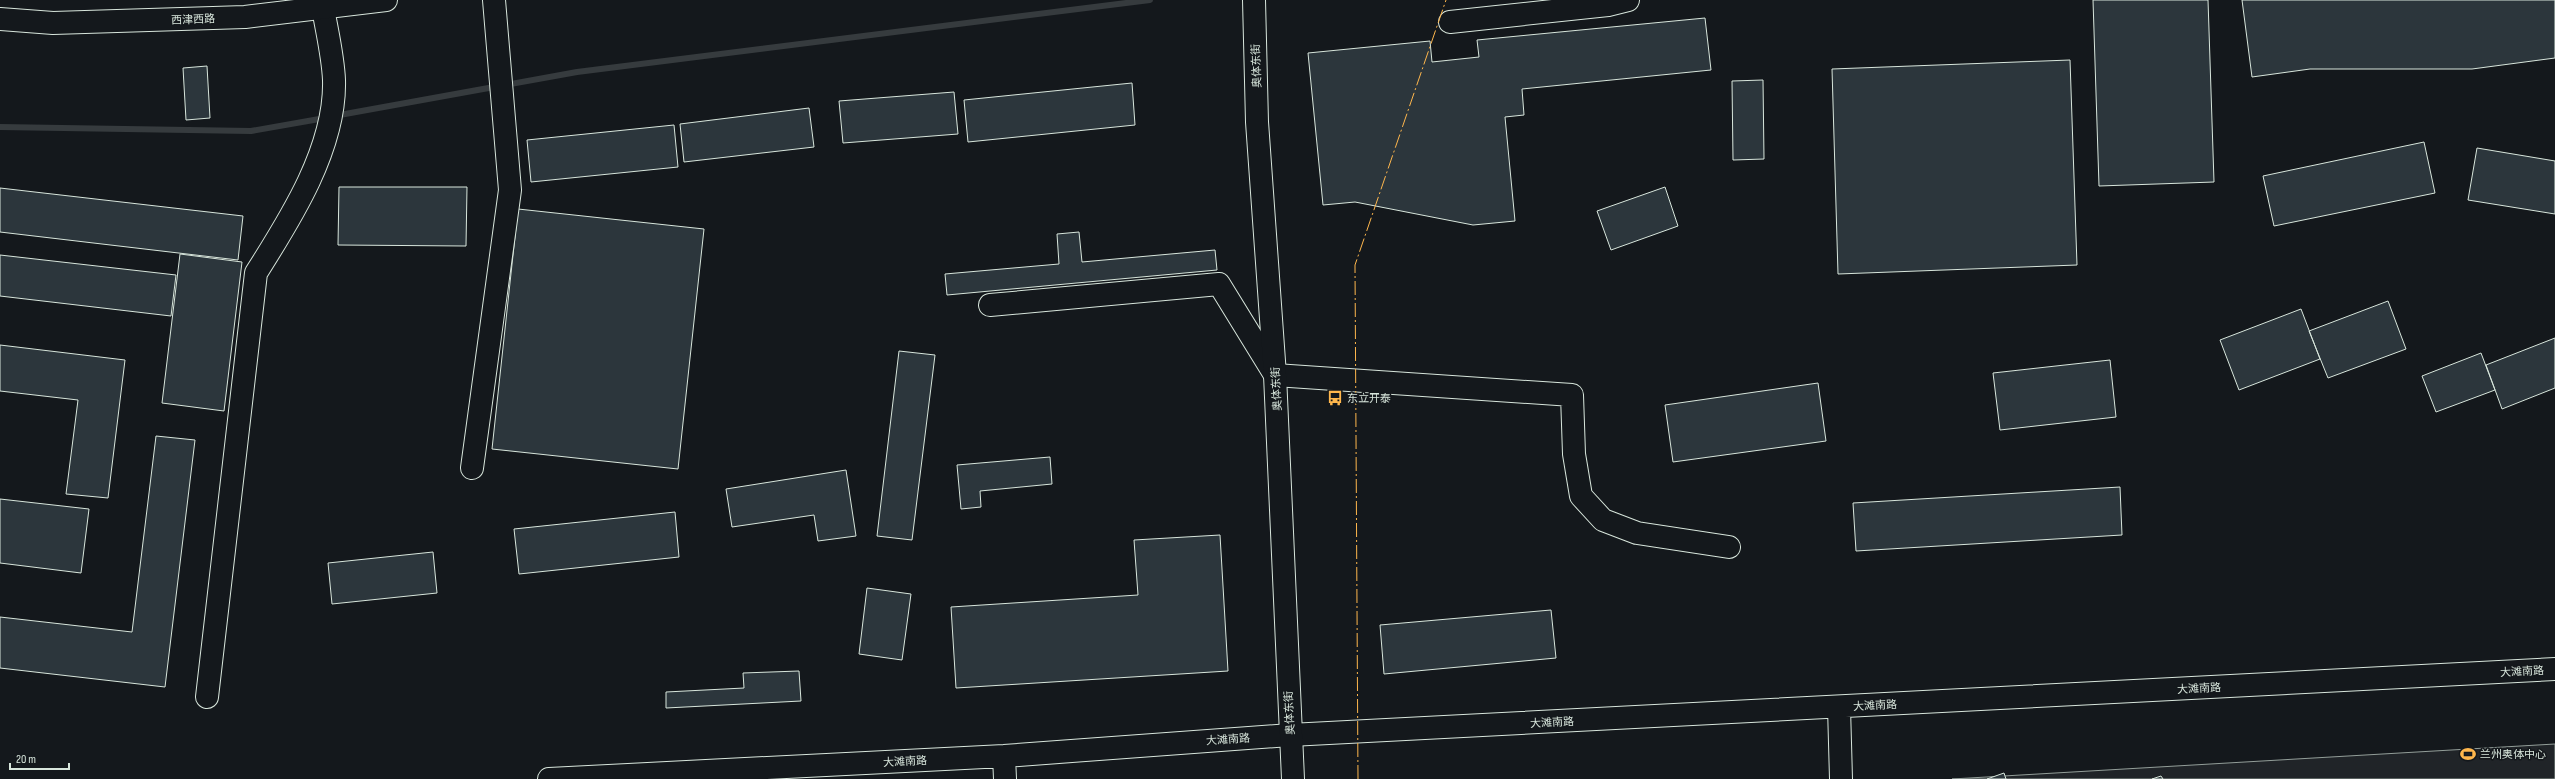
<svg xmlns="http://www.w3.org/2000/svg" width="2555" height="779" viewBox="0 0 2555 779" font-family="'Sofia Sans Condensed','Noto Sans SC',sans-serif">
<rect width="100%" height="100%" fill="#14181c"/>
<path fill="#202428" stroke="#939e99" d="M2555 744V779H1952Z"/>
<g fill="none" stroke-linecap="round" stroke-linejoin="round">
<path stroke="#363b3e" stroke-width="6" d="M334 116 577 72 1150 0
M0 127 251 131 325 118"/>
</g>
<path fill="#2c363c" stroke="#d8e6dc" d="M2093 0H2208L2214 182 2099 186Z
M2242 0H2555V58L2472 69H2310L2252 77Z
M1705 18 1711 70 1522 89 1524 115 1505 117 1515 221 1473 225 1355 202 1323 205 1308 53 1430 41 1432 62 1479 57 1477 40Z
M2070 60 2077 265 1838 274 1832 69Z
M207 66 210 118 186 120 183 68Z
M1763 80 1764 159 1733 160 1732 81Z
M1132 83 1135 125 968 142 964 100Z
M954 92 958 134 843 143 839 101Z
M809 108 814 147 684 162 680 124Z
M674 125 678 167 531 182 527 140Z
M2424 142 2435 193 2274 226 2263 176Z
M2477 148 2555 161V214L2468 200Z
M339 187H467L466 246 338 245Z
M1665 187 1678 226 1611 250 1597 211Z
M0 188 243 216 238 260 0 232Z
M518 209 704 229 678 469 492 449Z
M1079 232 1082 262 1215 250 1217 270 947 295 945 274 1059 264 1057 234Z
M180 254 242 262 224 411 162 403Z
M0 255 176 275 171 316 0 296Z
M2388 301 2406 349 2328 378 2309 331Z
M2301 309 2320 359 2239 390 2220 340Z
M2555 338V388L2502 409 2486 365Z
M0 345 125 360 108 498 66 494 78 400 0 391Z
M899 351 935 355 912 540 877 536Z
M2481 353 2495 390 2436 412 2422 376Z
M2110 360 2116 417 2000 430 1993 373Z
M1818 383 1826 441 1673 462 1665 405Z
M156 436 195 440 165 687 0 668V617L132 632Z
M1050 457 1052 484 980 491 981 507 961 509 957 465Z
M846 470 856 536 818 541 814 515 732 527 726 489Z
M2120 487 2122 535 1856 551 1853 503Z
M0 499 89 509 81 573 0 563Z
M675 512 679 557 519 574 514 529Z
M1220 535 1228 671 956 688 951 607 1138 595 1134 540Z
M433 552 437 593 332 604 328 563Z
M867 588 911 594 902 660 859 654Z
M1551 610 1556 658 1384 674 1380 625Z
M799 671 801 701 666 708V692L744 688 743 673Z
M2004 773 2006 779H1987Z
M2161 776 2163 779H2152Z"/>
<g fill="none" stroke-linecap="round" stroke-linejoin="round">
<defs>
<path id="minor" d="M1450 22 1608 5 1628 0
M990 305 1219 284 1275 375 1572 395 1574 454 1581 496 1603 520 1637 533 1729 547
M472 468 510 190 494 0
M207 697 256 273C291 218 336 147 334 80 333 56 327 32 323 8
M1839 707 1841 779
M1004 756 1005 779
M549 779 1004 756 1290 735 2555 669"/>
<path id="major" d="M1254 0 1257 122 1275 375 1293 779
M0 19 53 23 245 17 386 0"/>
</defs>
<use href="#minor" stroke="#d8e6dc" stroke-width="24"/>
<use href="#major" stroke="#d8e6dc" stroke-width="24"/>
<use href="#minor" stroke="#14181c" stroke-width="22"/>
<use href="#major" stroke="#14181c" stroke-width="22"/>
<path stroke="#ffb74d" stroke-width="1" stroke-dasharray="14 3 2 3" stroke-linecap="butt" d="M1358 779 1355 265 1446 0"/>
</g>
<defs>
<symbol id="bus-bare" viewBox="-9 -9 18 18"><path d="M-5-6H5V4H4V6H2V4H-2V6H-4V4H-5ZM-3.5-4V0h7V-4ZM-3.5 1.2v1.5H-2V1.2ZM2 1.2v1.5H3.5V1.2Z" fill="#ffb74d" stroke="#14181c" stroke-width="2.5" paint-order="stroke"/></symbol>
<symbol id="stadium-bare" viewBox="-9 -9 18 18"><path d="M0-5a6.5 5 0 1 0 0 10a6.5 5 0 1 0 0-10ZM-3.5-1.8h7v3.6h-7Z" fill="#ffb74d" stroke="#14181c" stroke-width="2.5" paint-order="stroke"/></symbol>
</defs>
<g fill-rule="evenodd">
<use href="#bus-bare" x="1324" y="387" width="22" height="22"/>
<use href="#stadium-bare" x="2457" y="743" width="22" height="22"/>
</g>
<g text-anchor="middle" stroke-width="3" stroke-linejoin="round" paint-order="stroke">
<g font-size="11" fill="#d8e6dc" stroke="#14181c">
<text transform="translate(193 19) rotate(-2)" y="4">西津西路</text>
<text transform="translate(1256 66) rotate(-92)" y="4">奥体东街</text>
<text transform="translate(1276 389) rotate(-93)" y="4">奥体东街</text>
<text transform="translate(2522 671) rotate(-3)" y="4">大滩南路</text>
<text transform="translate(2199 688) rotate(-3)" y="4">大滩南路</text>
<text transform="translate(1875 705) rotate(-3)" y="4">大滩南路</text>
<text transform="translate(1289 713) rotate(-93)" y="4">奥体东街</text>
<text transform="translate(1552 722) rotate(-3)" y="4">大滩南路</text>
<text transform="translate(1228 739) rotate(-4)" y="4">大滩南路</text>
<text transform="translate(905 761) rotate(-3)" y="4">大滩南路</text>
</g>
<g font-size="11" fill="#d8e6dc" stroke="#14181c" text-anchor="start">
<text x="1347" y="402">东立开泰</text>
<text x="2480" y="758">兰州奥体中心</text>
</g>
</g>
<path d="M10 763v6h59v-6" fill="none" stroke="#d8e6dc" stroke-width="2"/>
<text x="16" y="763" font-size="12" fill="#d8e6dc" stroke="#14181c" stroke-width="3" paint-order="stroke">20 m</text>
</svg>
